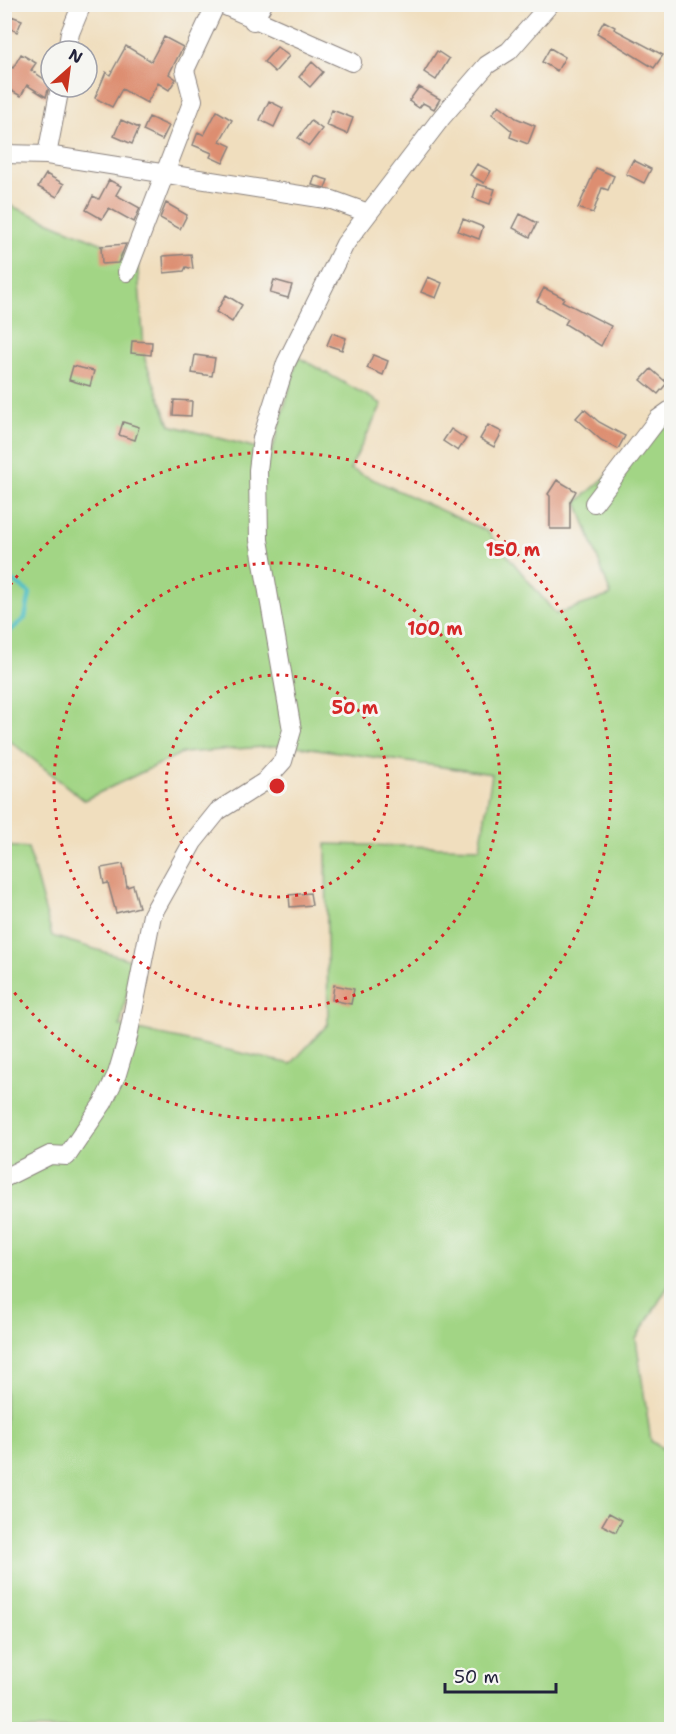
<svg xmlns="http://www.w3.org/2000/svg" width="676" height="1734" viewBox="0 0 676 1734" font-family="'Shantell Sans',sans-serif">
<rect width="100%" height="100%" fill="#f6f6f2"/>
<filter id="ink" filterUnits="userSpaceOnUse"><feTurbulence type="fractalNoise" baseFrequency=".0167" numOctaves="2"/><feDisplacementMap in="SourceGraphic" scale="12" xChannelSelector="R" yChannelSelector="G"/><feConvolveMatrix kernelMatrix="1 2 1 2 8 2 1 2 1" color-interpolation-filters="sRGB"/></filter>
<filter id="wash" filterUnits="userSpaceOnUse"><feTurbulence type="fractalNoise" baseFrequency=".008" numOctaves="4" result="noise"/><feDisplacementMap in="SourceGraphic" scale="24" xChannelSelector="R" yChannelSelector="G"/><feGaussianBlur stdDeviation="1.35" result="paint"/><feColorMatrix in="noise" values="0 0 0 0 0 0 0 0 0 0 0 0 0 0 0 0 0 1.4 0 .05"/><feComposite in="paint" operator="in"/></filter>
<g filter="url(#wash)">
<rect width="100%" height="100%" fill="#f0debe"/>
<path fill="#a2d585" stroke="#627c60" stroke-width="1.5" d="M4 203 137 258 145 360 170 425 272 452 298 357 382 404 350 469 487 531 556 614 611 595 577 502 671 420 672 1280 636 1339 651 1441 671 1454V1729H5V846L28 848 52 936 134 961 120 1026 291 1064 328 1024 326 844 480 848 492 774 289 745 182 753 84 800 5 737Z"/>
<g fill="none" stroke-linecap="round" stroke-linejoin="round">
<path stroke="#51bfc6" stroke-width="4.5" d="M4 575 30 593 25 618 4 636"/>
</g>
<g id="blocks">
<path fill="#dd8e71" d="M11 16 22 20 17 32 7 27Z
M604 21 615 27 614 29 663 55 654 68 597 33Z
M164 37 183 47 169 74 176 79 169 90 158 83 147 103 122 89 112 107 95 98 106 72 110 75 126 46 151 61Z
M277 47 289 56 275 72 264 62Z
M550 48 565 57 557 71 542 62Z
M437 51 449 59 436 80 424 72Z
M21 54 36 63 31 70 50 83 46 97 27 85 21 96 4 87V74L9 66 13 68Z
M312 62 323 72 310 87 299 77Z
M419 87 440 99 434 109 423 103 419 108 409 101Z
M269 101 283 108 274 127 260 120Z
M499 105 516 118 535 126 528 144 510 137 512 131 492 114Z
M332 110 353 118 347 134 326 125Z
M217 111 232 120 220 141 231 146 223 163 210 157 212 153 193 145 198 132 204 135Z
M149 117 169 126 162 140 143 131Z
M121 120 139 128 132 144 114 136Z
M311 121 322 129 309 146 298 138Z
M633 160 651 169 644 183 626 174Z
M477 164 491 171 484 183 470 175Z
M596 168 614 176 608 190 602 188 593 213 578 208Z
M46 174 64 184 57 197 38 187Z
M315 176 328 180 325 188 312 185Z
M109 180 121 186 116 195 140 208 134 222 109 208 102 219 86 210 93 196 99 199Z
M477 184 495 189 490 204 473 198Z
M166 203 187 215 180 229 160 218Z
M520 214 537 223 530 237 513 228Z
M463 219 483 227 479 239 458 231Z
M126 244 118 263 102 264 101 246Z
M191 254 193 269 186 267 184 271 164 273 163 256Z
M428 277 442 283 436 298 421 292Z
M274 280 292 285 288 298 270 293Z
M544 288 564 298 562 301 611 326 601 346 565 324 568 319 537 301Z
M226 295 242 305 232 322 216 312Z
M332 333 346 338 342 350 327 345Z
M132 341 152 342 151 355 131 353Z
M195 355 215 358 212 376 192 373Z
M373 355 388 361 383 375 367 368Z
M73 366 94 371 90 386 69 380Z
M651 369 667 383 658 394 641 380Z
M174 400 192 401 191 416 173 415Z
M584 409 599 422 625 436 618 449 601 440 576 418Z
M123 422 139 427 135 440 119 435Z
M488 425 502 432 494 447 480 439Z
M451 429 466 439 458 451 443 441Z
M557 480 576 491 570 502V529H550V496L548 494Z
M123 864 127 887 133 885 139 907 116 913 108 883 104 884 101 868Z
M310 893 312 905 290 907 289 895Z
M334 985 354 989 351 1004 332 1000Z
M609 1513 622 1520 616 1532 602 1525Z"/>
</g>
</g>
<g filter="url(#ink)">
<use href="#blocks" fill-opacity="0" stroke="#89807c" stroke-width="1.5"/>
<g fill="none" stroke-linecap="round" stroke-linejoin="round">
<defs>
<path id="minor" d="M221 4 352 62
M253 21 263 4
M67 51 70 33 82 4
M4 154 47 155 332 200 368 213
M47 155 60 87
M127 272 193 100 185 70 216 4
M594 503 658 419 672 409
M4 1178 50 1155 67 1156 103 1103 117 1074 128 1037 152 915 193 842 218 811 264 782 283 761 292 730 259 540 258 470 262 438 286 363 345 244 442 117 487 65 509 51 550 4"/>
</defs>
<use href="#minor" stroke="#89807c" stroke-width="20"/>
<use href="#minor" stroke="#fff" stroke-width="18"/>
</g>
</g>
<g fill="none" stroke="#d62828" stroke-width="3" stroke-dasharray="3 6">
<circle cx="277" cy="786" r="111"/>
<circle cx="277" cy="786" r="223"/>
<path d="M5 592A334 334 0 1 1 5 980"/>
</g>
<circle cx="277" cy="786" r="9" fill="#d62828" stroke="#f6f6f2" stroke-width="3"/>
<g font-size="18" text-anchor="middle" font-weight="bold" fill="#d62828" stroke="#f6f6f2" stroke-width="6" stroke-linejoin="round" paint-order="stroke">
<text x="513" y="556">150 m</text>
<text x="435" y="635">100 m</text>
<text x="355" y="714">50 m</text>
</g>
<rect width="676" height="1734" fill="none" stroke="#f6f6f2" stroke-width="24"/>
<g transform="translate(69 69) rotate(28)"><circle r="28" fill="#f6f6f2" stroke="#a1a1a9" stroke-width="1.5"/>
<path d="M0-4.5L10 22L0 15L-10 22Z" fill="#c8321e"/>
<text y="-9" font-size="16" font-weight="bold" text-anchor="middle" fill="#22223b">N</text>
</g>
<path d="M445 1683v9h111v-9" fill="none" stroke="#22223b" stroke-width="3"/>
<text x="454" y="1683" font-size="18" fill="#22223b" stroke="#f6f6f2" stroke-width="4.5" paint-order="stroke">50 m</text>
</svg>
